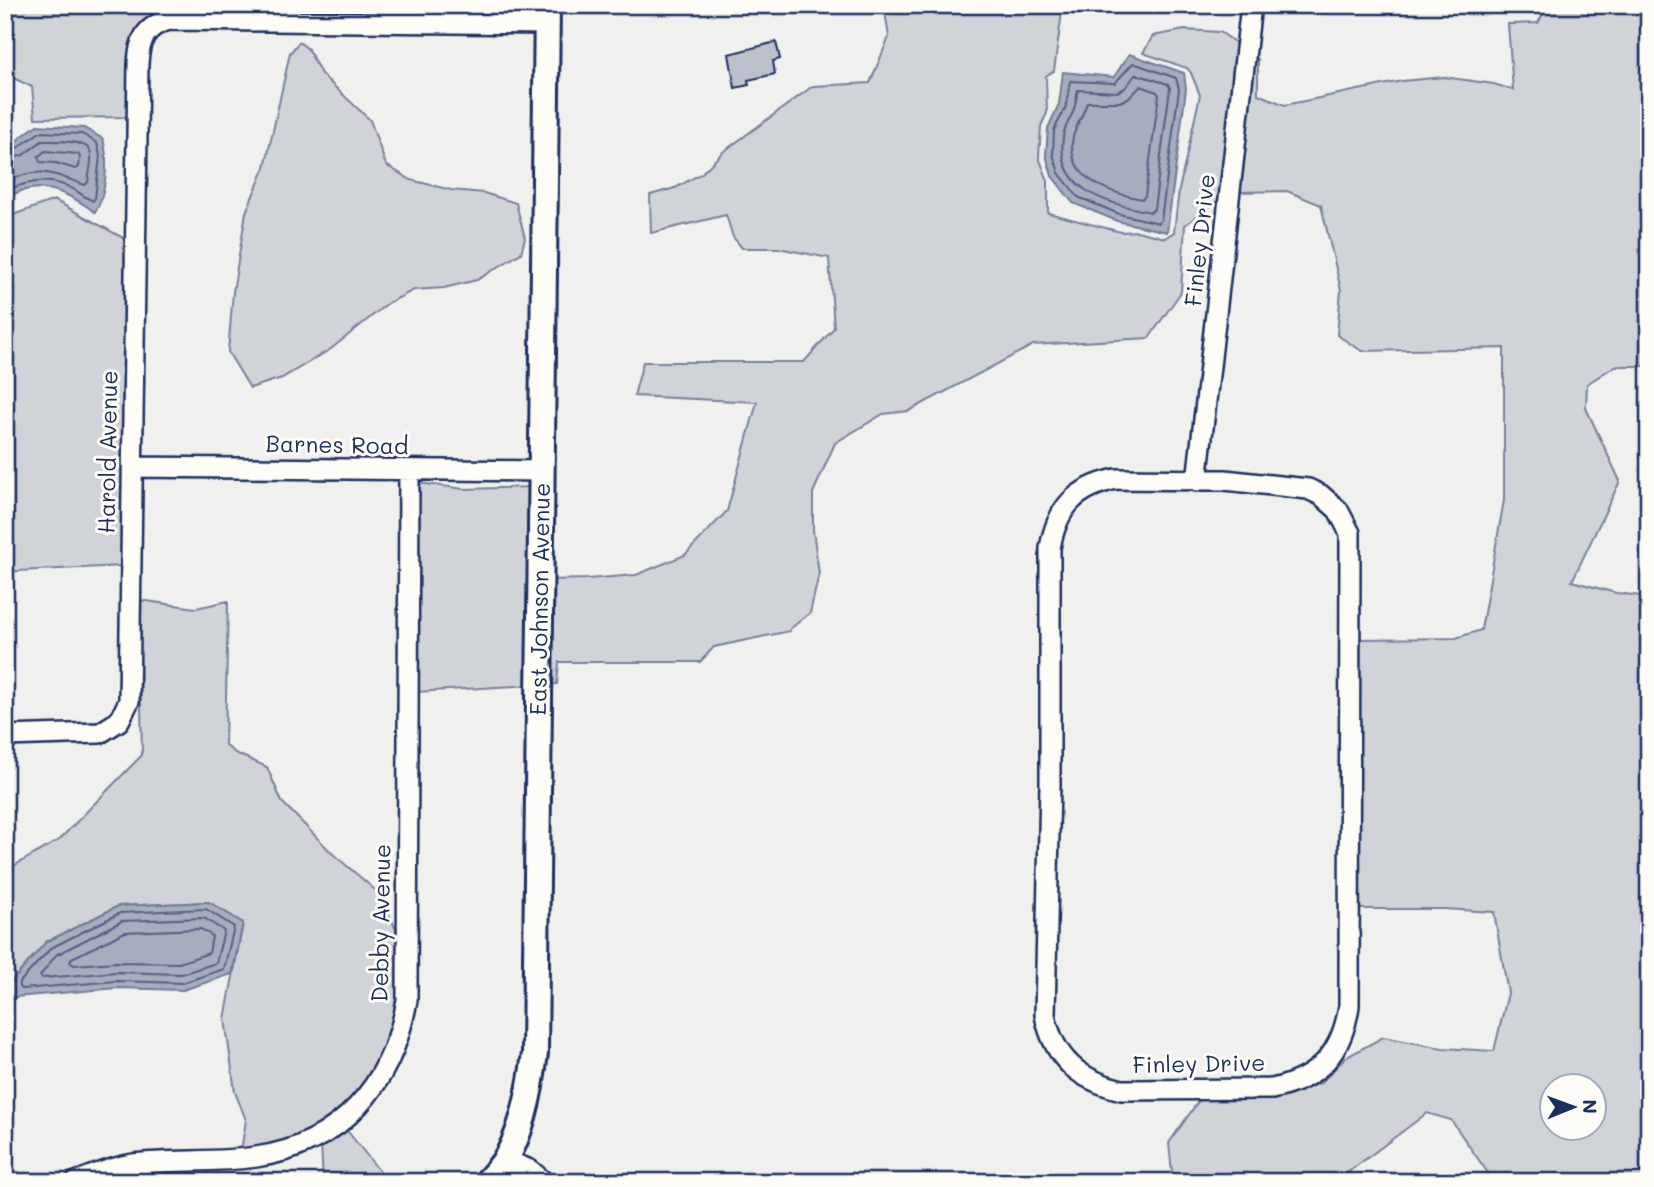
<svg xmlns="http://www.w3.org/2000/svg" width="1654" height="1187" viewBox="0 0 1654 1187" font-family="Mali,sans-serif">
<rect width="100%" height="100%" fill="#f0f0ee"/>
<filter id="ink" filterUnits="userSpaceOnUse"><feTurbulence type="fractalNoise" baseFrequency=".0143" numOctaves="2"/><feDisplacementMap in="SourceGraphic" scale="14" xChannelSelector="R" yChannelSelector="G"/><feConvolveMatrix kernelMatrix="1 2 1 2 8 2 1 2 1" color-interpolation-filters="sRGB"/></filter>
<g filter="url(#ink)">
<path fill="#d0d3d8" stroke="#76819b" stroke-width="2" fill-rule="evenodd" d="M5 5H363V15L217 11 134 36 130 47 129 117 35 118 32 87 5 74Z
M555 5H832L555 8Z
M884 5H1063L1054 71 1046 76 1047 113 1041 126 1039 157 1048 181V213L1121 232 1137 231 1165 238 1174 232 1179 190 1200 95 1191 73 1187 68 1143 53 1153 36 1185 30 1220 32 1239 45 1221 198 1185 225 1181 292 1149 338 1033 345 909 411 883 414 835 443 813 493V530L819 574 810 613 790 629V631L714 647 700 662H559L557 684 547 685 548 580 587 579 636 575 685 555 727 511 757 402 634 396 643 362H804L834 328 829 258 778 248H742L733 237 726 215 651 233 650 195 675 188 702 173 723 152 813 86 870 83 889 37Z
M1548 5H1649V366H1615L1587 384 1586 408 1620 481 1572 581 1616 593 1649 597V1182H1488L1492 1179 1451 1120 1427 1113 1335 1182H1173L1169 1143 1202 1096 1298 1089 1321 1083 1345 1058 1383 1037 1442 1048 1494 1051 1508 993 1494 912 1444 909H1358L1359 639 1456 638 1481 630 1504 500V348L1362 351 1337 335 1341 290 1321 205 1287 191 1238 192 1254 56 1258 59V94L1285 105 1402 81 1444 77 1494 84 1513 90 1508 24 1538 23ZM1552 1086H1594V1128H1552Z
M299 42 308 49 321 74 370 120 386 165 411 180 451 190 484 193 516 203 525 238 521 253 477 280 444 288 414 290 388 303 331 349 282 378 250 388 228 352 233 292 246 212 265 167 290 53Z
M54 200 127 240 123 566 17 571 5 574V218Z
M419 483 464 489 532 487 531 685 416 692 417 522Z
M139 600 196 608 228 601 225 745 235 753 267 767 282 802 333 854 380 894 399 936V1000L388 1044 367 1084 335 1117 296 1140 241 1151 246 1120 235 1092 225 1019 243 923 208 902 118 906 46 942 5 989V871L59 840 142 755Z
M345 1128 388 1182H323L321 1144Z"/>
<path fill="#a7adbd" stroke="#6f7b97" stroke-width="2" d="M1129 54 1184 73 1186 89 1167 232 1117 221 1073 203 1052 176 1046 155 1048 128 1059 104 1063 72 1114 77Z
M37 125 84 128 103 139C109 159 106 196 95 212 67 192 37 177 5 199V146L16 141Z
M209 902 243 923 232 974 183 990 117 988 5 998V989L46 942 118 906Z"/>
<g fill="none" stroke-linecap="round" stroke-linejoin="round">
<path stroke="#536184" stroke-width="2" d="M1133 63 1176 78 1179 89 1161 220 1159 223 1119 214 1078 197 1059 173 1053 154 1054 130 1066 107 1070 81 1115 83Z
M1136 74 1168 84 1170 88 1154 209 1151 212C1108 204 1056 191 1063 137 1064 127 1070 120 1073 112 1076 105 1076 97 1078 90L1117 92 1125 88Z
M1141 86 1157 92 1159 95 1145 196 1142 199C1110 193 1065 179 1073 137 1076 125 1084 114 1087 102H1120L1130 97Z
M45 151 78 154 80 157 79 167 75 169 56 163 40 162 38 157Z
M5 152 19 147 40 132 82 134 97 143 100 156 95 198 93 201C86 198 80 193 73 189 50 177 28 181 5 191
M5 161 23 155 42 141C53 141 88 139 91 153 92 162 89 173 88 182L85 185C51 173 43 166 5 181
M206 909 234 927 224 969 182 983 116 981 22 989 19 987V983L51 948 120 913Z
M204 918 224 931 216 963 181 974 116 972 43 978 40 976 56 955 122 921Z
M201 929 212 936 209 953 179 963 116 962 74 965 70 962 72 958 125 932Z"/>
</g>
<path fill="#bbc0ca" stroke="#1b2f5e" stroke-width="2" d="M776 42 780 59 773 61 775 74 748 80 749 85 735 88 729 54Z"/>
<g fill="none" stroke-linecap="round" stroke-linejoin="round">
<defs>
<path id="minor" d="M133 467 541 471
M1116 479 1225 480 1308 489 1321 495 1338 510 1350 533 1349 1006C1342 1053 1319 1079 1272 1089L1122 1090C1079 1080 1054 1059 1045 1015L1050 784V548C1057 508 1075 488 1116 479Z
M1197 481 1251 5
M5 736 100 733 119 721 129 701 138 64C139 41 145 26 169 20L547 24
M505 1160 530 1170 544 1182
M76 1182C94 1175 113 1167 133 1164 173 1159 215 1163 256 1157 342 1145 393 1083 407 1000L409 471"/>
<path id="major" d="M487 1182C493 1175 500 1168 505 1160 523 1131 531 1087 535 1053L547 5"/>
</defs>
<use href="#minor" stroke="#1b2f5e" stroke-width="24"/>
<use href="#major" stroke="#1b2f5e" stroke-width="30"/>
<use href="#minor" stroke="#fdfcf7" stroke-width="19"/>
<use href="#major" stroke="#fdfcf7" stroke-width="24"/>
</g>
</g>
<g text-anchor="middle" stroke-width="6" stroke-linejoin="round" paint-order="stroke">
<g font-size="23" fill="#1b2f5e" stroke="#fdfcf7">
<text transform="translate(1200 240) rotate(-84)" y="8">Finley Drive</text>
<text transform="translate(337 445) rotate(1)" y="8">Barnes Road</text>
<text transform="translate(108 452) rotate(-89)" y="8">Harold Avenue</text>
<text transform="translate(540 599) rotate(-89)" y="8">East Johnson Avenue</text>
<text transform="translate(381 923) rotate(-89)" y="8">Debby Avenue</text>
<text transform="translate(1199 1064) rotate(-1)" y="8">Finley Drive</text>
</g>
</g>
<rect width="1654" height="1187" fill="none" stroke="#fdfcf7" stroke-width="28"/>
<rect x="14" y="14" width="1626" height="1159" fill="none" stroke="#1b2f5e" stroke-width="2.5" filter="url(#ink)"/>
<g transform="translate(1573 1107) rotate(89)"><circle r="33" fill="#fdfcf7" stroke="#a3aaba" stroke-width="2"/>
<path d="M0-5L12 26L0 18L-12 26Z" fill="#1b2f5e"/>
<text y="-10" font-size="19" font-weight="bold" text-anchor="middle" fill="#1b2f5e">N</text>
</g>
</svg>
